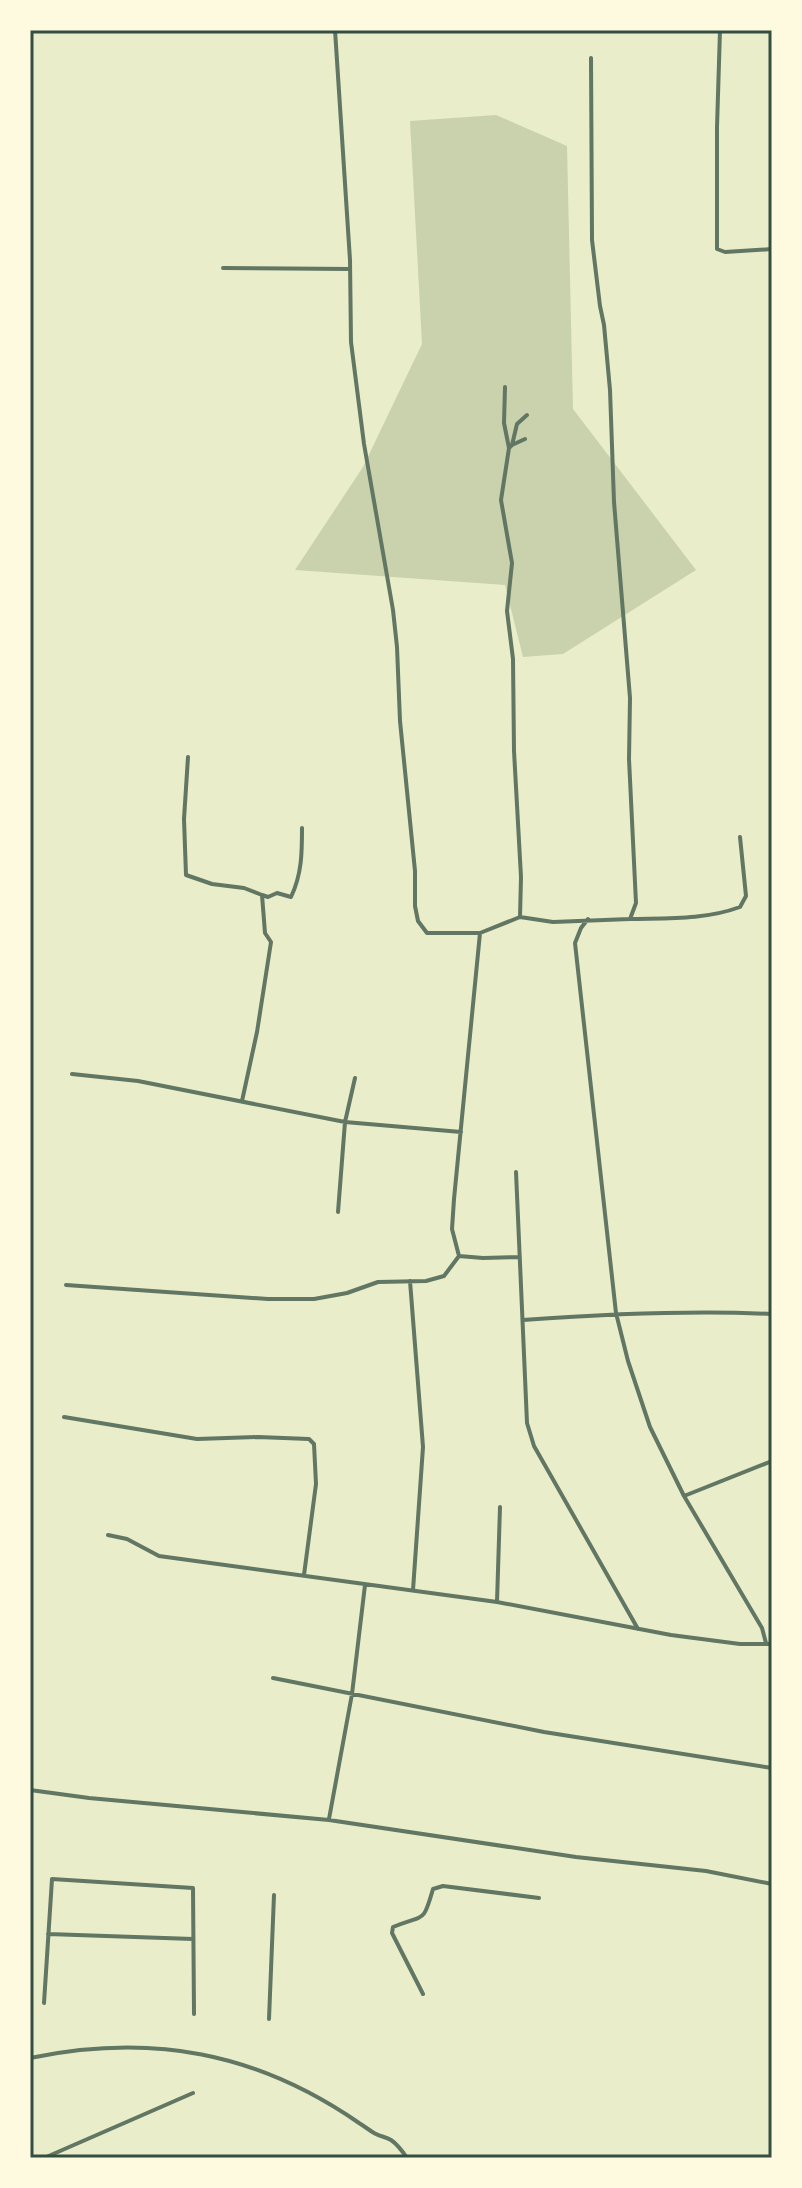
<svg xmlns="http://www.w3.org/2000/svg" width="802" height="2188" viewBox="0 0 802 2188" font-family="Ubuntu,sans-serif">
<rect width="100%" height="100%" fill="#e9edc9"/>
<path fill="#cad2ad" d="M496 115 567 146 573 409 696 570 563 654 523 657 505 585 295 570 363 467 422 344 410 121Z"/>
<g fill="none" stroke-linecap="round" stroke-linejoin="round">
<path stroke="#617663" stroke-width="4" d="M335 30 350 260 351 342 364 444 393 610 397 647 400 721 415 871V906L418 921 427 933H480L520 917 553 922 630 919 636 903 629 759 630 698 614 502 610 390 604 325 600 306 592 240 591 58
M720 30 717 127V249L725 252 772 249
M223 268 350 269
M505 387 504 423 509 448 501 500 512 563 507 611 513 659 514 751 521 877 520 917
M512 445 525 439
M509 448 512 445 517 424 527 415
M188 757 184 819 186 875 212 884 244 888 262 895 265 933 271 942 257 1032 242 1101
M262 895 268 897 277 893 291 897C302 874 302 852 302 828
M588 919 581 928 575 943 616 1313 628 1361 650 1427 684 1496 762 1628 766 1643
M630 919C667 918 705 920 740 907L746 896 740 837
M72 1074 138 1081 345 1122 461 1132
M516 1172 527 1423 534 1446 638 1629
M338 1212 345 1122 355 1078
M459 1256 452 1229 454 1199 480 933
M410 1281 423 1447 413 1590
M66 1285 268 1299H314L347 1293 378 1282 426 1281 444 1276 459 1256 483 1258 520 1257
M523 1320C606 1314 689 1310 772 1314
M64 1417 197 1439 258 1437 309 1439 314 1444 316 1484 304 1575
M684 1496 772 1461
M108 1535 127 1539 159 1556 497 1602 671 1635 740 1644H772
M497 1602 500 1507
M273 1678 544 1732 772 1768
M30 1790 89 1798 329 1820 576 1857 706 1871 772 1884
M329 1819 352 1694 365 1585
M48 1934 193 1939
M423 1994 392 1933 393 1927C425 1914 423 1924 433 1889L443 1886 539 1898
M44 2003 52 1879 193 1888 194 2014
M269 2019 274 1895
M30 2058C152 2033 256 2052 359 2123 364 2126 369 2130 374 2133 379 2136 386 2137 391 2140 397 2144 403 2152 407 2158
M44 2158 193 2093"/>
</g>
<rect width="802" height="2188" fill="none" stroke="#fefae0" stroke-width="64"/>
<rect x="32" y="32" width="738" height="2124" fill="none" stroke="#344e41" stroke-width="3"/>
</svg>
